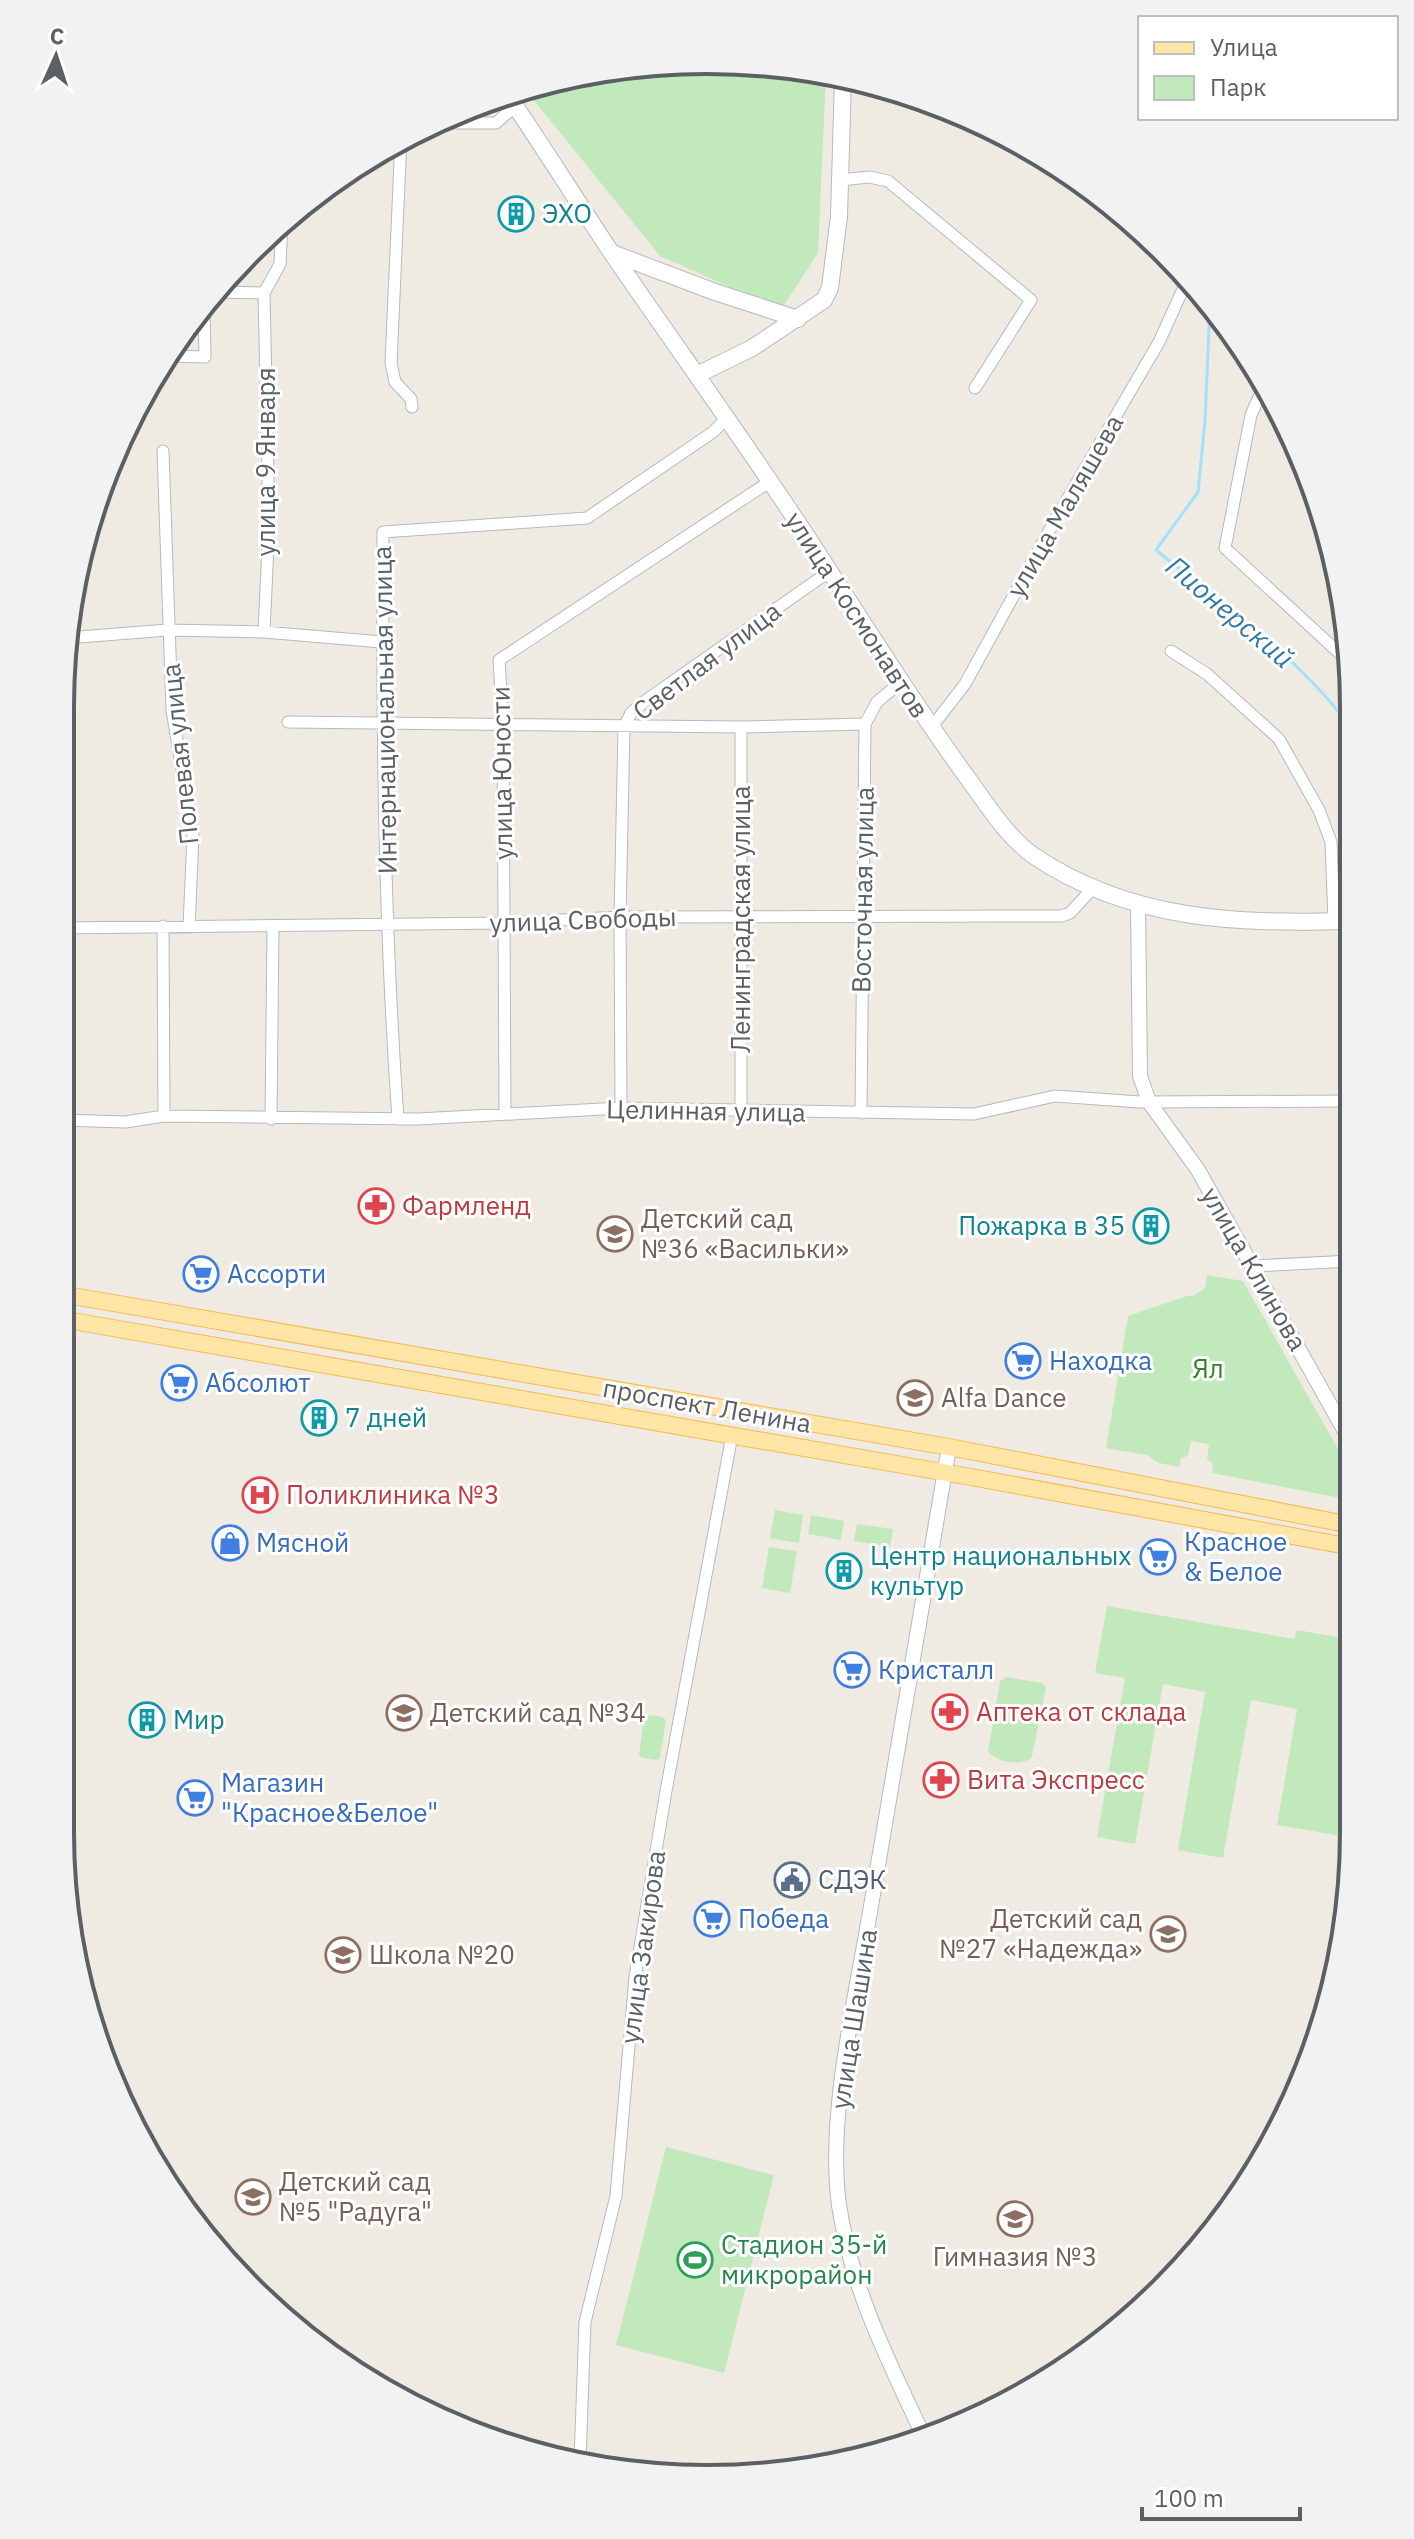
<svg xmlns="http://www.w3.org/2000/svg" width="1414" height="2539" viewBox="0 0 1414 2539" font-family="'IBM Plex Sans',sans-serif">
<rect width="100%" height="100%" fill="#efebe2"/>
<path fill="#c2e9bc" d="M664 61 791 65 826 74 818 253 781 310 660 256 524 88 539 82Z
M1207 1275 1243 1281 1351 1472V1500L1212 1473 1213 1464 1207 1459 1209 1444 1191 1441 1188 1456 1181 1458 1179 1467 1159 1463 1147 1455 1106 1448 1128 1316 1187 1296H1193L1205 1288Z
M775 1510 803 1515 799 1543 770 1538Z
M811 1515 844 1521 841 1540 808 1534Z
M857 1524 893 1529 890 1547 854 1541Z
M769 1547 797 1551 790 1593 762 1588Z
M1107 1606 1294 1639 1297 1630 1342 1638 1352 1656 1353 1838 1277 1825 1297 1709 1251 1700 1223 1858 1178 1850 1205 1692 1163 1684 1135 1844 1097 1837 1125 1678 1095 1673Z
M1006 1677 1042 1683 1046 1687 1032 1756 1030 1759C1018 1766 998 1762 988 1752L1000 1681Z
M650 1715 662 1717 666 1720 660 1757 657 1760 643 1758 639 1755 644 1719Z
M666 2147 774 2175 724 2373 616 2345Z"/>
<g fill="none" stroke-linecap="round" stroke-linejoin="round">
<path stroke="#a2e2ff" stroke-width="3" d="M1210 305 1205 421 1198 492 1156 550C1222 604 1297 656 1349 725"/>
<defs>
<path id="minor" d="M430 123H496L515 106
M401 139 391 363 395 382 411 399 412 407
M841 180 869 177 888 181 1031 300 975 388
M212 292 264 293 269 525 264 632
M264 293 280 264 282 223
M167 356 205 357 204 304
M1264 386 1251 415 1225 548 1349 662
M163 451 172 710 193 836 189 927
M66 638 168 630 264 632 382 642
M1171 651 1207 674 1279 739 1319 810 1331 842 1334 921
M288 722 741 727 865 724
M741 727V1110
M931 728 965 684 1058 515 1159 342 1188 278
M163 926 164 1116
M61 928 504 923 620 917 1062 916 1070 913 1093 888
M621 1108 620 917 624 727 631 713 645 701 830 571
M861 1113 865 724 877 702 901 682
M505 1114 503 725 499 660 769 482
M271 1119 273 927
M398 1119C384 924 382 728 383 532L587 518 713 432 726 419
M61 1120 125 1122 164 1116 418 1119 621 1108 974 1114 1055 1096 1140 1102 1350 1101
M1253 1266 1351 1261
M580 2461 585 2322 616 2196 635 1977 666 1791 732 1435"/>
<path id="tertiary" d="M1138 904 1140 1076 1149 1102 1198 1170 1351 1442
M924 2437C889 2362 851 2288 839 2205 827 2117 855 2001 870 1912 896 1757 922 1602 949 1447"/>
<path id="secondary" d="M507 94C543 146 576 200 611 252 685 360 762 465 832 575 877 644 920 713 969 780 988 806 1007 837 1034 856 1131 921 1237 924 1349 921
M612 253 715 292 798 319
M697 375 752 348 824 300 830 288 839 216 843 78"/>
<path id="primary" d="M61 1294 949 1447 1351 1525
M61 1319 971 1477 1352 1547"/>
</defs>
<use href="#minor" stroke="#b5babe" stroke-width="13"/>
<use href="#tertiary" stroke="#b5babe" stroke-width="16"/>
<use href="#secondary" stroke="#b6bbc0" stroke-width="18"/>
<use href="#primary" stroke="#fdb64d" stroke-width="18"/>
<use href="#minor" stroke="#fff" stroke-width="11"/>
<use href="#tertiary" stroke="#fff" stroke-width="14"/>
<use href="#secondary" stroke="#fff" stroke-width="16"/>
<use href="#primary" stroke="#ffe6a7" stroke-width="16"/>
</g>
<defs>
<symbol id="building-ring" viewBox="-11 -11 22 22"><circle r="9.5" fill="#fff" stroke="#0f9aa8" stroke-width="1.5"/><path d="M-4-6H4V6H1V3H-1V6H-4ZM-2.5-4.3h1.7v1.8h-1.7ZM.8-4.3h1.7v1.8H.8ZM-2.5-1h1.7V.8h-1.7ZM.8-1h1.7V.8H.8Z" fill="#0f9aa8"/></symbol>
<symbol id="pharmacy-ring" viewBox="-11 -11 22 22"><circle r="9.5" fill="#fff" stroke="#e0444e" stroke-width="1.5"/><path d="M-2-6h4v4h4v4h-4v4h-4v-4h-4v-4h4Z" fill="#e0444e"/></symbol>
<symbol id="school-ring" viewBox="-11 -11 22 22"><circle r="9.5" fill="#fff" stroke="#8d6e63" stroke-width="1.5"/><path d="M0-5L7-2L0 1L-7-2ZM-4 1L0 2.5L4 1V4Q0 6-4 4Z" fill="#8d6e63"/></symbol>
<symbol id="supermarket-ring" viewBox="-11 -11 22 22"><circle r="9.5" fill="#fff" stroke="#3f7fe0" stroke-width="1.5"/><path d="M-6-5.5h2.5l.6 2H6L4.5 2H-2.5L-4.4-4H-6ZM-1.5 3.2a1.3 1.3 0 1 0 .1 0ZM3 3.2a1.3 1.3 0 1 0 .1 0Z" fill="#3f7fe0"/></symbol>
<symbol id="hospital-ring" viewBox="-11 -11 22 22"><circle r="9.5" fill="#fff" stroke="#e0444e" stroke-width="1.5"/><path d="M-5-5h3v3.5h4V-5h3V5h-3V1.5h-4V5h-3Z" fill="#e0444e"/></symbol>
<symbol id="shop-ring" viewBox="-11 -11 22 22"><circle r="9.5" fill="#fff" stroke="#3f7fe0" stroke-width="1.5"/><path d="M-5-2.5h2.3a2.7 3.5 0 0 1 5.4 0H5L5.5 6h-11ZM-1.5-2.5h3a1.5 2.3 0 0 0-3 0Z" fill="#3f7fe0"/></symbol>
<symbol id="civic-ring" viewBox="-11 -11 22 22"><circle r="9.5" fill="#fff" stroke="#5c6f8a" stroke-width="1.5"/><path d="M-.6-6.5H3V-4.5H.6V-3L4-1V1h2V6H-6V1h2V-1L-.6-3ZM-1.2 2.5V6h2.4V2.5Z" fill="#5c6f8a"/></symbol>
<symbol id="stadium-ring" viewBox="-11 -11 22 22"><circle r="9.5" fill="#fff" stroke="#2e9e5b" stroke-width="1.5"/><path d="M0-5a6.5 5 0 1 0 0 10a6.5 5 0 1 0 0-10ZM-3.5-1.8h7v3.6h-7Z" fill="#2e9e5b"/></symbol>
</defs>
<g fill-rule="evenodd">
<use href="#building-ring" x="496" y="194" width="40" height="40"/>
<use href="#pharmacy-ring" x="356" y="1186" width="40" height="40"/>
<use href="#building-ring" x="1131" y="1206" width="40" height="40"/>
<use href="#school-ring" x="595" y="1214" width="40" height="40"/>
<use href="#supermarket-ring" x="181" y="1254" width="40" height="40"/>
<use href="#supermarket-ring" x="1003" y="1341" width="40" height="40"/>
<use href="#supermarket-ring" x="159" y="1363" width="40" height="40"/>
<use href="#school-ring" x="895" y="1378" width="40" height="40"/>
<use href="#building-ring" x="299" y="1398" width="40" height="40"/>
<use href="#hospital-ring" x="240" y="1475" width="40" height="40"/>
<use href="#shop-ring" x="210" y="1523" width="40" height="40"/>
<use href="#supermarket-ring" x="1138" y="1537" width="40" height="40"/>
<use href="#building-ring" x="824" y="1551" width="40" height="40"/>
<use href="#supermarket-ring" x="832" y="1650" width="40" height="40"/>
<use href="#pharmacy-ring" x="930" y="1692" width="40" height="40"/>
<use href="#school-ring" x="384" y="1693" width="40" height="40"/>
<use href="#building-ring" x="127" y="1700" width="40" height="40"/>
<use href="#pharmacy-ring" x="921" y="1760" width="40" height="40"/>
<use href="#supermarket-ring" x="175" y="1778" width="40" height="40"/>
<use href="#civic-ring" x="772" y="1860" width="40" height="40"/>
<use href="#supermarket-ring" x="692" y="1899" width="40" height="40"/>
<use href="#school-ring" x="1148" y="1914" width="40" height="40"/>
<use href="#school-ring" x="323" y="1935" width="40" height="40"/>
<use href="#school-ring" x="233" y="2177" width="40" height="40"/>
<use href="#school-ring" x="995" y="2199" width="40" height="40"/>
<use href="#stadium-ring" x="675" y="2240" width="40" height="40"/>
</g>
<g text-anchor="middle" stroke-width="6" stroke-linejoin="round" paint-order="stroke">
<g font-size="26" fill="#0d838f" stroke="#fff" text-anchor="start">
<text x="542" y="223">ЭХО</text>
<text x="1125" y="1235" text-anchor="end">Пожарка в 35</text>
<text x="345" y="1427">7 дней</text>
<text x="870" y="1565">Центр национальных<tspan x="870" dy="30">культур</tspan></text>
<text x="173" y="1729">Мир</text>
</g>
<g font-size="26" fill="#5b6065" stroke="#fff">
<text transform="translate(266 462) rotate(-90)" y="9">улица 9 Января</text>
<text transform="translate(1065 506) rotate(-60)" y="9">улица Маляшева</text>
<text transform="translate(857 615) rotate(57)" y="9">улица Космонавтов</text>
<text transform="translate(707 661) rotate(-37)" y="9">Светлая улица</text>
<text transform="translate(385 710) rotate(-91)" y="9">Интернациональная улица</text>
<text transform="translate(180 754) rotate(-96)" y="9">Полевая улица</text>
<text transform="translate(502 773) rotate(-91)" y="9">улица Юности</text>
<text transform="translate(863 890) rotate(-89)" y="9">Восточная улица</text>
<text transform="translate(741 919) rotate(-90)" y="9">Ленинградская улица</text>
<text transform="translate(583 920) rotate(-2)" y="9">улица Свободы</text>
<text transform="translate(706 1111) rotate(1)" y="9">Целинная улица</text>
<text transform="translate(1254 1269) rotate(60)" y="9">улица Клинова</text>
<text transform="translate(707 1406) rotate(10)" y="9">проспект Ленина</text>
<text transform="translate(643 1947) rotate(-82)" y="9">улица Закирова</text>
<text transform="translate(854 2019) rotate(-81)" y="9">улица Шашина</text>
</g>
<g font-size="26" fill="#be3a42" stroke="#fff" text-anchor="start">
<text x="402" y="1215">Фармленд</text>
<text x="286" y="1504">Поликлиника №3</text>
<text x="976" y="1721">Аптека от склада</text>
<text x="967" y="1789">Вита Экспресс</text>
</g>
<g font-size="26" fill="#785e54" stroke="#fff" text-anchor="start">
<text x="641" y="1228">Детский сад<tspan x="641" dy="30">№36 «Васильки»</tspan></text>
<text x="941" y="1407">Alfa Dance</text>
<text x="430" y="1722">Детский сад №34</text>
<text x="1142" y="1928" text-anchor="end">Детский сад<tspan x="1142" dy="30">№27 «Надежда»</tspan></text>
<text x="369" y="1964">Школа №20</text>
<text x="279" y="2191">Детский сад<tspan x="279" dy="30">№5 "Радуга"</tspan></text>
<text x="1015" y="2266" text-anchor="middle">Гимназия №3</text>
</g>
<g font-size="26" fill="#366cbe" stroke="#fff" text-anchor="start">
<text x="227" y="1283">Ассорти</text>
<text x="1049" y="1370">Находка</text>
<text x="205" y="1392">Абсолют</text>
<text x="1184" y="1551">Красное<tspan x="1184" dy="30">&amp; Белое</tspan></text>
<text x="256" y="1552">Мясной</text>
<text x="878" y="1679">Кристалл</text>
<text x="221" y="1792">Магазин<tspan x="221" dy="30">"Красное&amp;Белое"</tspan></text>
<text x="738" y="1928">Победа</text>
</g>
<g font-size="26" fill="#32822c" stroke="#fff">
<text x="1208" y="1378">Ял</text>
</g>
<g font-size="26" fill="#4e5e75" stroke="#fff" text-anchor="start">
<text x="818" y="1889">СДЭК</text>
</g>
<g font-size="26" fill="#27864d" stroke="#fff" text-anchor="start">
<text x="721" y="2254">Стадион 35-й<tspan x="721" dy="30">микрорайон</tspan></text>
</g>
<g font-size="28" font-style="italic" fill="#327aa7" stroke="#fff">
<text transform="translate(1230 612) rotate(40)" y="10">Пионерский</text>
</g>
</g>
<path d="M0 0H1414V2539H0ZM707 74H707A633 633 0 0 1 1340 707V1832A633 633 0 0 1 707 2465H707A633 633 0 0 1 74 1832V707A633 633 0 0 1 707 74Z" fill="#f2f2f3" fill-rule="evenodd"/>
<path fill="none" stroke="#5b6065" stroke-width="4" d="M707 74H707A633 633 0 0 1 1340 707V1832A633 633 0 0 1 707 2465H707A633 633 0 0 1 74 1832V707A633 633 0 0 1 707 74Z"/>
<rect x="1138" y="16" width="260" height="104" fill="#ffffff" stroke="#bdbfc1" stroke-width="2"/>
<rect x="1154" y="42" width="40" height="12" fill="#ffe6a7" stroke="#bdbfc1" stroke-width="2"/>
<text x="1210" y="56" font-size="24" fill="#5b6065">Улица</text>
<rect x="1154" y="76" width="40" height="24" fill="#c2e9bc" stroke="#bdbfc1" stroke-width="2"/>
<text x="1210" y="96" font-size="24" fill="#5b6065">Парк</text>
<g transform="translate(56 56) rotate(3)" stroke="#ffffff" stroke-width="6" paint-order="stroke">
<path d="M0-6L14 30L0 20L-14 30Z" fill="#5b6065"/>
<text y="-12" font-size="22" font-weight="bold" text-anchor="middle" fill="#5b6065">С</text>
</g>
<path d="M1142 2507v12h158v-12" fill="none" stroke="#5b6065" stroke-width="4"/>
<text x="1154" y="2507" font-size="24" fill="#5b6065" stroke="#ffffff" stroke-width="6" paint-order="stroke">100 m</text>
</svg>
